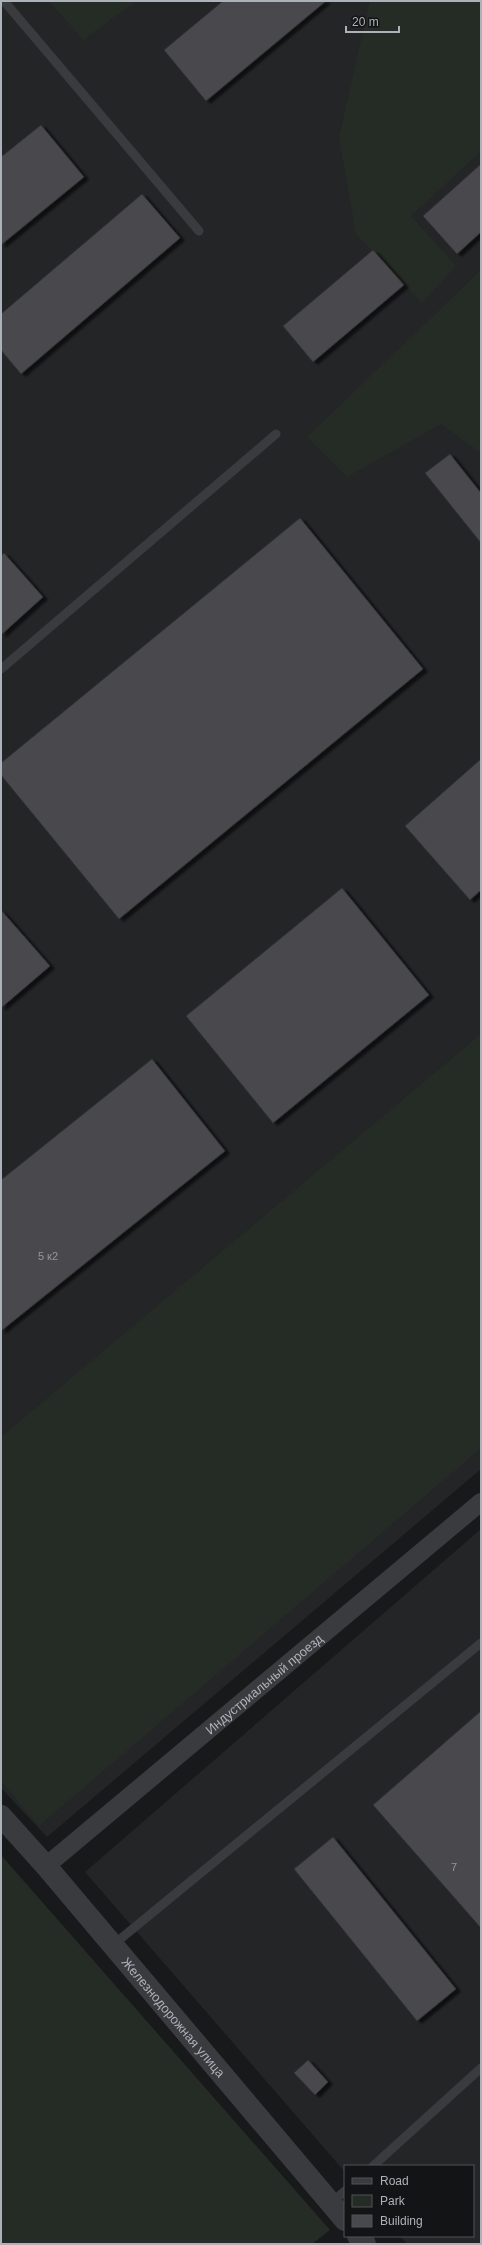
<svg xmlns="http://www.w3.org/2000/svg" width="482" height="2245" viewBox="0 0 482 2245" font-family="Helvetica,sans-serif">
<defs>
<filter id="shadow"><feDropShadow dx="4.5" dy="2.5" stdDeviation="1" flood-color="#0009"/></filter>
</defs>
<rect width="100%" height="100%" fill="#18191a"/>
<path fill="#242527" d="M1 1H481V1469L47 1837 1 1788Z
M481 1529V2244H407L400 2236H473V2166H345V2172L85 1872Z"/>
<path fill="#252c25" d="M49 1H136L83 40Z
M370 1H481V151L411 216 456 266 422 303 356 234 339 137Z
M481 270V453L441 424 347 477 307 437Z
M481 1034V1448L39 1826 1 1781V1437Z
M1 1855 330 2230 312 2244H1Z"/>
<path fill="#48494d" stroke="#333336" filter="url(#shadow)" d="M223 1H326L206 101 164 50Z
M41 125 84 177 1 245V157Z
M481 164V232L457 254 423 216Z
M142 194 180 238 21 374 1 350V314Z
M373 250 404 285 313 362 283 326Z
M450 454 481 493V543L425 473Z
M300 518 423 669 119 919 1 775V763Z
M4 553 43 597 1 635V556Z
M481 759V890L470 900 405 826Z
M342 888 429 995 273 1123 186 1016Z
M1 910 50 966 1 1008Z
M152 1059 225 1151 1 1331V1180Z
M481 1711V1928L373 1805Z
M333 1837 456 1989 417 2021 294 1869Z
M308 2060 328 2082 315 2095 294 2073Z"/>
<g fill="none" stroke-linecap="round" stroke-linejoin="round">
<path stroke="#3a3b3f" stroke-width="9" d="M4 1 199 231
M1 669 276 434
M113 1945 481 1643
M373 2166 481 2068
M331 2203 345 2191"/>
<path stroke="#3a3b3f" stroke-width="18" id="s1" d="M46 1866 481 1502"/>
<g stroke="#3a3b3f" stroke-width="22">
<path id="s2" d="M1 1816 46 1866 345 2220"/>
<path d="M358 2236 365 2244"/>
</g>
</g>
<g text-anchor="middle" stroke-width="3" stroke-linejoin="round" paint-order="stroke">
<g font-size="11" fill="#93989e">
<text x="48" y="1260">5 к2</text>
<text x="454" y="1871">7</text>
</g>
<g font-size="13" fill="#acb2b9" stroke="#131415">
<text dy="5" stroke="none"><textPath href="#s1" startOffset="284">Индустриальный проезд</textPath></text>
<text dy="5" stroke="none"><textPath href="#s2" startOffset="265">Железнодорожная улица</textPath></text>
</g>
</g>
<rect width="482" height="2245" fill="none" stroke="#acb2b9" stroke-width="4"/>
<rect x="344" y="2165" width="130" height="72" fill="#131415" stroke="#505357"/>
<rect x="352" y="2178" width="20" height="6" fill="#3a3b3f" stroke="#505357"/>
<text x="380" y="2185" font-size="12" fill="#acb2b9">Road</text>
<rect x="352" y="2195" width="20" height="12" fill="#252c25" stroke="#505357"/>
<text x="380" y="2205" font-size="12" fill="#acb2b9">Park</text>
<rect x="352" y="2215" width="20" height="12" fill="#48494d" stroke="#505357"/>
<text x="380" y="2225" font-size="12" fill="#acb2b9">Building</text>
<path d="M346 26v6h53v-6" fill="none" stroke="#acb2b9" stroke-width="2"/>
<text x="352" y="26" font-size="12" fill="#acb2b9" stroke="#131415" stroke-width="3" paint-order="stroke">20 m</text>
</svg>
